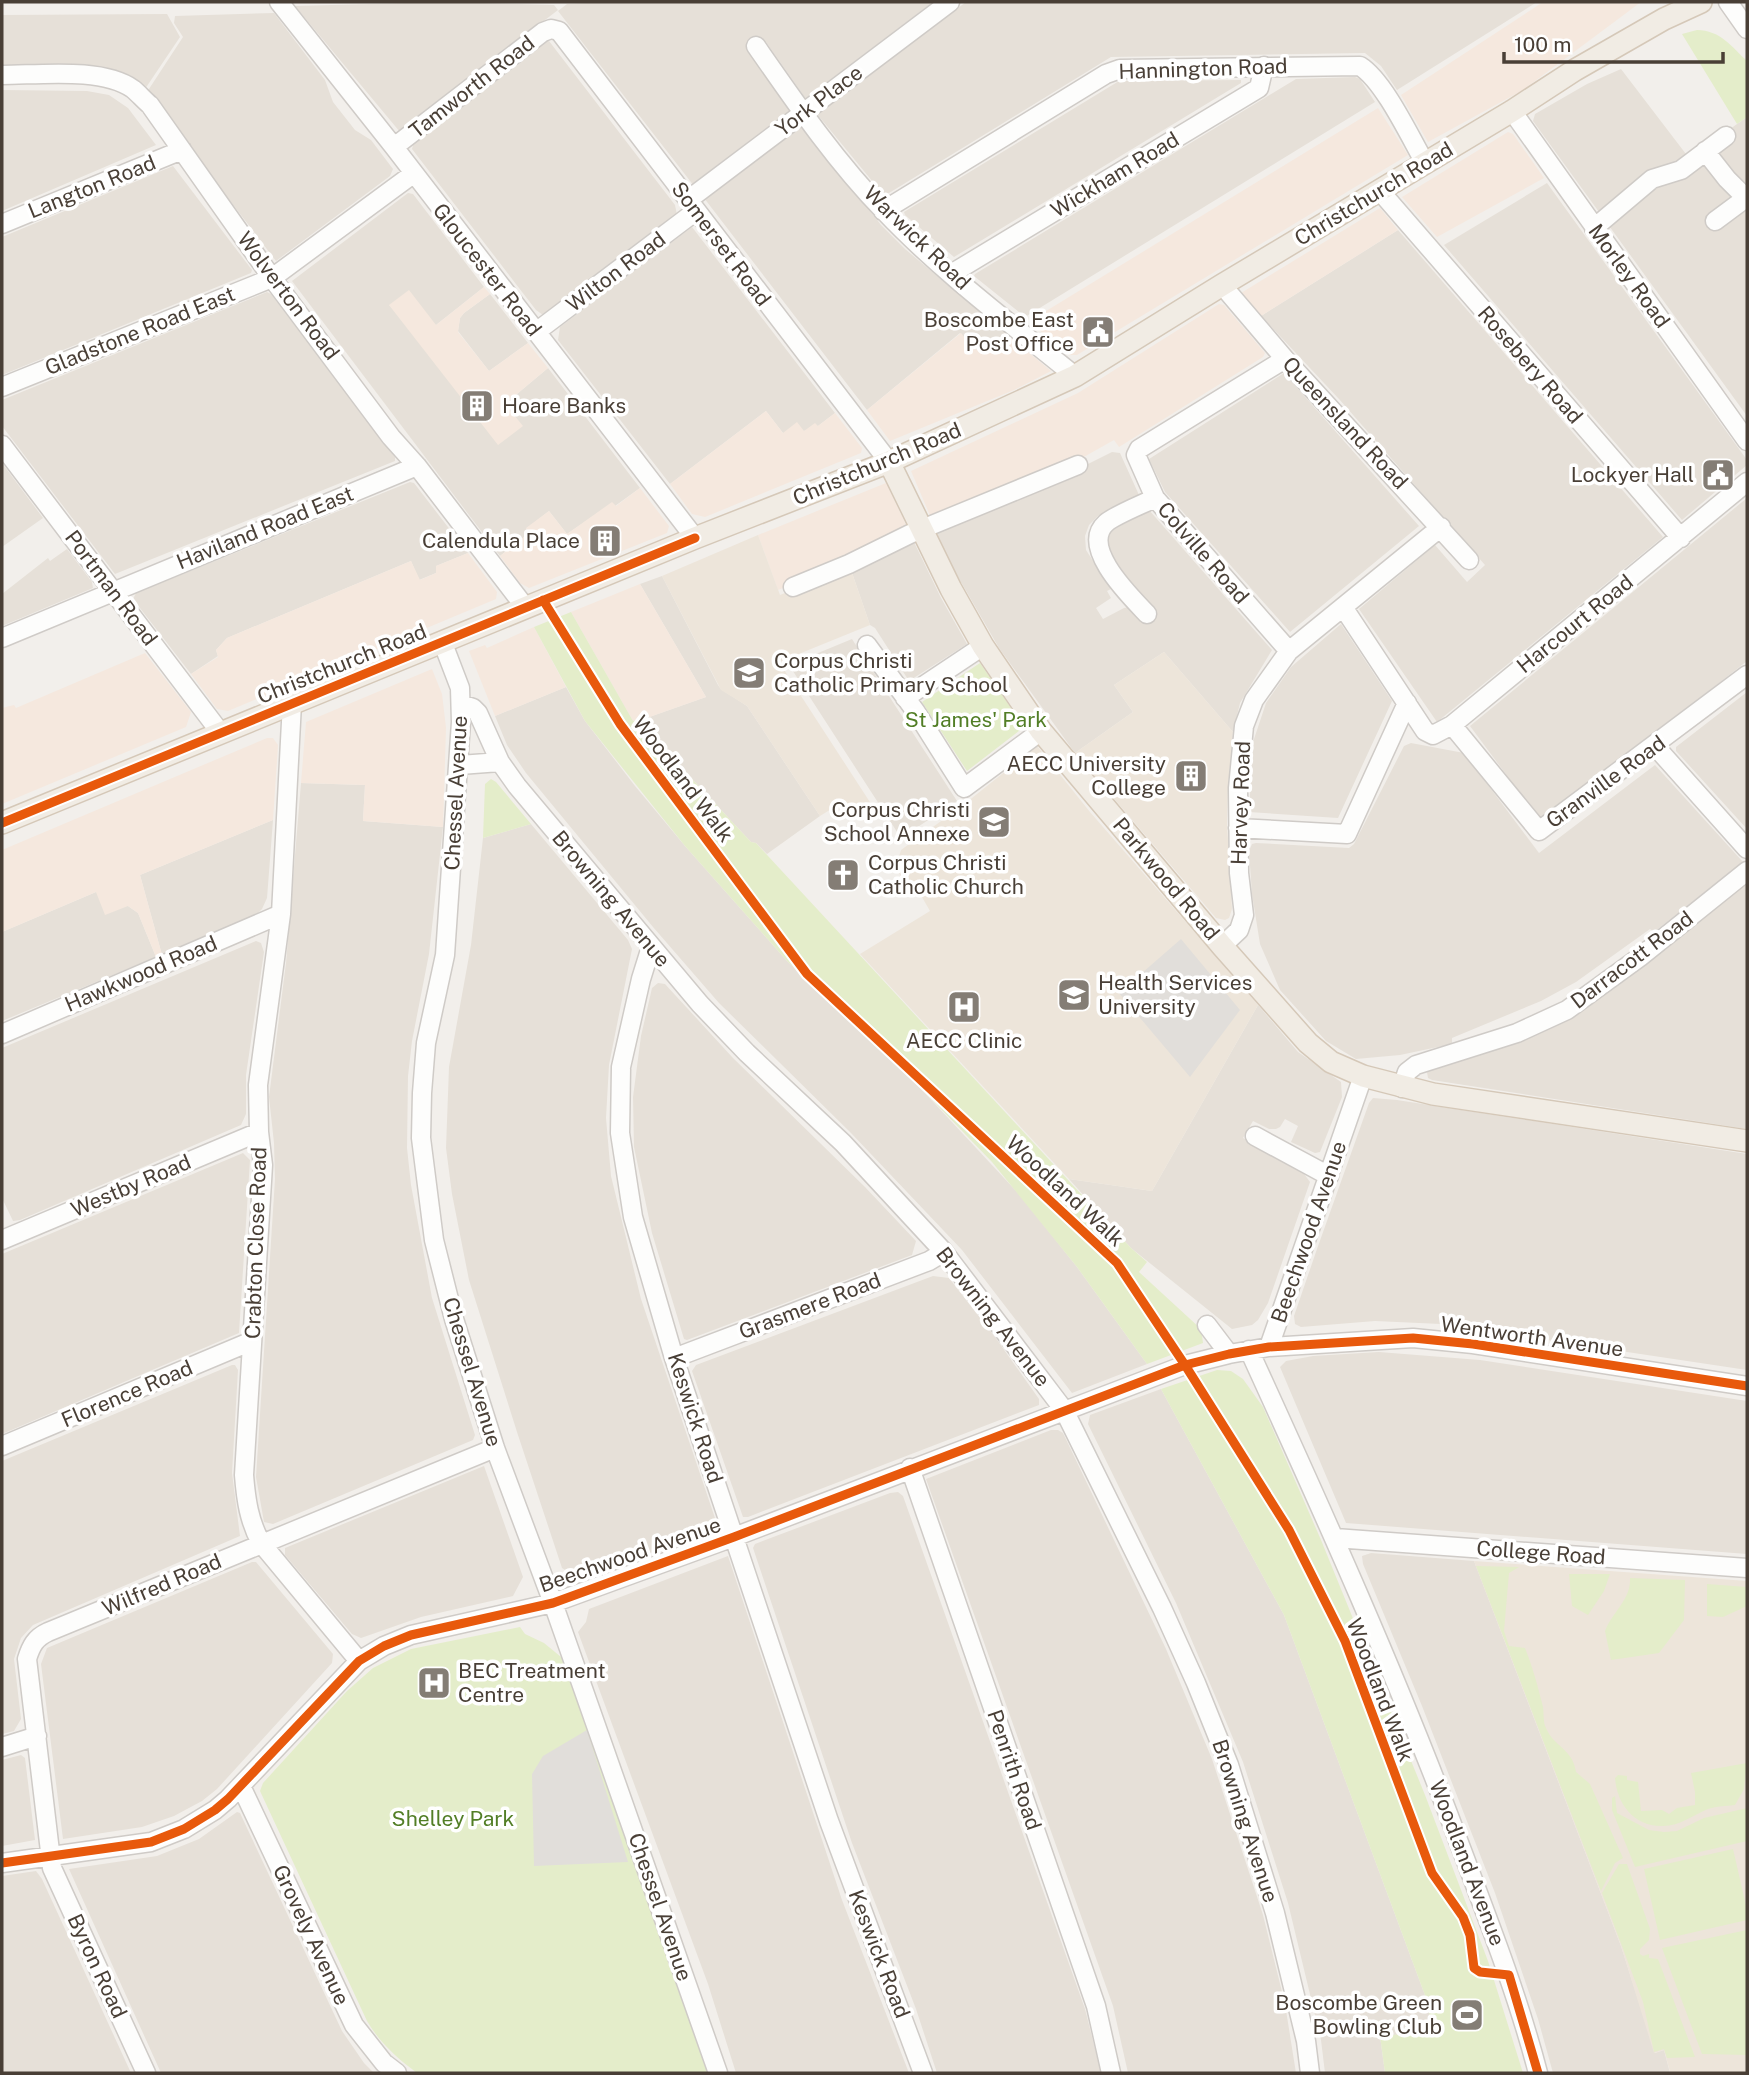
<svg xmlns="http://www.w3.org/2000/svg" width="1749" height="2075" viewBox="0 0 1749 2075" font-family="'Public Sans',sans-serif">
<rect width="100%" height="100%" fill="#f2efeb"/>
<path fill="#e6e0d8" d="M444 2 554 5 558 10 400 132 295 6Z
M608 2H933L806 99 766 42 752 49 792 111 694 186 558 11 567 4Z
M966 2H1537L1397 90 1381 66 1365 53 1111 57 889 193H882L817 114Z
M274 13 325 80 333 102 355 130 371 140 393 169 390 176 276 261 147 92 183 37 174 23 175 16Z
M167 14 180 37 145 89 119 73 95 66 2 65V15Z
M545 41H549L675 205 677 215 543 315 536 310 412 149 414 142Z
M1621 69 1689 158 1747 117V416L1533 121 1535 114 1587 84Z
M1355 77 1360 79 1375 102 1025 317 974 276 975 274 1296 79Z
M1241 80V83L954 257 905 215 904 212 1119 81Z
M2 90 87 91 109 95 128 108 156 145 2 211Z
M803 124 881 225 905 249 1005 333 986 351 983 349H974L960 333 867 410 704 198Z
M173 166 252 270 251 273 2 375V237Z
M1547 183 1747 460V465L1682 520 1444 245Z
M408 193 413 194 484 287 436 325 389 305 505 404 548 368 640 488 615 506 612 503 567 534 549 511 526 529 529 533 500 556 292 281Z
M692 227 835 413 818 426 804 431 783 433 766 411 670 484 558 340 560 327Z
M1398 230 1663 537 1437 722 1359 609 1435 545 1467 582 1485 565 1339 399 1261 316Z
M267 292 271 294 395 457V461L115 574 2 426V400Z
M490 294 528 343 489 371 458 331 460 318 464 313Z
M1284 373 1419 526 1290 632 1165 492 1149 459Z
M1112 452 1120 453 1139 495 1098 516 1089 525 1085 536 1086 550 1111 589 1107 591 1111 598 1096 608 1103 619 1124 608 1129 607 1128 583 1104 547 1108 533 1149 510 1272 650 1240 703 1233 732 1164 652 1114 685 1133 712 1075 753 999 648 946 556 936 532 1076 477 1082 467Z
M2 463 43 518 2 547Z
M410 482 414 483 468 553 436 566V573L419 580 411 561 227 638 216 650 218 656 191 674 133 599 136 593Z
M1747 498V661L1546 819 1540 820 1470 726Z
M912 538 941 598 967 644 909 681 875 628 870 625 850 567Z
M67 549 92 582 93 588 2 626V594L48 558 50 561Z
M662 576 718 685 721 689 747 706 820 816 767 854 756 843 751 842 638 721 706 697 640 584Z
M1341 624 1392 701 1338 818 1249 812 1253 742 1266 703 1291 667Z
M852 639 957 801 901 838 789 665Z
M566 687 585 721 635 786 685 846 787 961 910 1077 1018 1193 1077 1267 1147 1364 1072 1393 962 1250 851 1133 719 1003 653 927 526 773 507 745 495 716Z
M1747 692V829L1676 751V747Z
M1411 743 1464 753 1539 853 1655 765 1743 862 1654 932 1650 929 1576 982 1541 1001 1452 1038V1044L1400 1055 1356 1059 1326 1041 1280 990 1260 944 1252 894 1249 851 1252 844 1256 843 1349 848 1354 844 1404 746Z
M301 783 365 785 363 821 443 827 429 954 412 1041 408 1076 407 1148 411 1185 432 1298 475 1435 473 1440 273 1524 264 1522 256 1477 275 1179 274 1143 269 1097 286 963Z
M273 820 267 898 262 909 257 914 162 955 140 875Z
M531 824 628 940 632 949 609 1065 606 1118 611 1176 641 1299 717 1524 715 1528 581 1580 562 1568 517 1432 469 1280 452 1194 446 1148 449 1067 471 945 483 838Z
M1747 882V1129L1432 1080 1428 1078 1427 1072 1430 1066 1496 1048Z
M96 892 128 906 138 913 156 957 2 1021V932Z
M256 941 261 943 264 952 246 1075V1114L241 1125 20 1220 13 1221 2 1198V1048Z
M658 983 665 984 733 1058 865 1187 916 1241 912 1255 687 1340 684 1339 652 1233 634 1147 633 1097 641 1036 652 988Z
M1258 1005 1298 1052 1341 1082 1342 1097 1320 1152 1315 1153 1291 1142 1298 1126 1285 1119 1280 1127 1276 1129H1269L1253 1121 1243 1138 1302 1171 1310 1182 1268 1303 1258 1320 1252 1325 1232 1329 1131 1248 1069 1179 1152 1191Z
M1373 1098 1397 1100 1747 1154V1370L1441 1324 1375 1321 1301 1327 1295 1324 1294 1316 1317 1249 1369 1103Z
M243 1153 250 1160 239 1333 2 1434V1254Z
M933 1276 949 1278 995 1337 1039 1399V1405L748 1517H743L692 1371 696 1365Z
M1379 1352 1480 1360 1747 1401V1554L1346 1523 1280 1367 1286 1361 1313 1356Z
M232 1365H235L238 1370 232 1473 240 1536 33 1625 21 1638 14 1659 21 1719 14 1731 2 1734V1461Z
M1161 1389 1284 1615 1426 1998 1433 2032 1380 2036 1385 2073H1325L1321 2040 1288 1903 1243 1762 1176 1603 1088 1424 1090 1415Z
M1051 1430H1058L1063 1433 1166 1649 1212 1759 1263 1915 1285 2004 1296 2073H1128L1113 2006 926 1479Z
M484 1466 523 1577 513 1596 421 1617 361 1638 352 1634 285 1555V1548Z
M898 1492 903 1496 1085 2009 1101 2073H937L916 2009 852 1843 753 1548 755 1544 890 1493Z
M1371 1553 1474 1561 1621 1946 1655 2053 1664 2050 1670 2073H1553L1538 2019 1495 1893 1422 1706 1363 1564 1362 1556Z
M728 1556 842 1900 909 2073H736L708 1984 578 1632 586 1622 589 1609Z
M252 1562H256L333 1654 332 1663 217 1789 202 1801 174 1816 142 1827 63 1839 41 1664 47 1648Z
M21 1755 25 1758 35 1840 2 1846V1760Z
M237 1812 240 1813 342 2031 364 2063 374 2073H161L69 1869 157 1856 199 1839Z
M36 1871 42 1879 131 2073H2V1876Z"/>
<path fill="#f5e8de" d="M1543 2H1641L1523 90 1428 142 1401 95Z
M1378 108 1408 155 1077 355H1070L1032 324 1033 319Z
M1508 132 1513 134 1544 178 1437 237 1402 197Z
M1380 208 1398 230 1261 316 1241 293Z
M484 287 490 294 464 313 460 318 458 332 489 371 528 343 548 368 505 404 523 426 498 445 389 305 409 290 436 325Z
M1219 304 1224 305 1265 353 1263 357 1119 447 1114 440 1082 458 932 520 911 471 1078 393Z
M961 333 974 349 986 351 1005 333 1051 371 1014 390 890 441 867 410Z
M766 411 783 433 797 422 804 431 815 423 818 426 835 413 862 448 861 453 705 517 692 514 670 484Z
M886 483 909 531 842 563 778 590 758 535Z
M640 488 669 526 667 533 529 588 520 583 500 556 529 533 526 528 549 511 567 534 612 502 616 506Z
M468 553 497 592 496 599 228 711 217 709 191 674 218 657 216 650 227 638 411 561 420 580 436 573V566Z
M640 584 706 697 638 721 637 720 633 721 571 612Z
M534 627 566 687 495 716 469 651 485 645 487 648Z
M145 653 191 712 186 727 2 804V708L14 705 16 708Z
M432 669 442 694 446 728 443 827 363 821 365 785 301 783 306 722Z
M267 738H273L278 745 273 820 140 875 162 955 156 957 138 913 128 906 105 915 96 892 2 932V850Z"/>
<path fill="#ede5da" d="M758 535 780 595 850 567 870 625 779 662 877 813 841 803 820 816 747 706 721 690 718 684 662 576Z
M1164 652 1233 732 1228 786 1227 823 1232 909 1229 918 1225 920 1216 918 1075 753 1133 712 1114 685Z
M1037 746 1090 812 1258 1005 1152 1191 1069 1179 860 954 930 911 915 885 909 888 894 866 897 863 901 850 962 806Z
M1474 1561 1747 1581V2073L1670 2072 1664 2050 1654 2053 1621 1946Z"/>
<path fill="#e4edca" d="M1697 30C1720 30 1732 47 1747 61V117L1737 124 1682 34Z
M571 612 633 721 637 720 751 842 756 843 1131 1248 1147 1262 1139 1272 1201 1329 1203 1343 1147 1364 1077 1267 992 1162 910 1077 787 961 685 846 585 721 534 627Z
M980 663 1024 727 967 771 922 702Z
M491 779 496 782 531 824 483 838 485 784Z
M1217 1370 1231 1371 1243 1379 1263 1407 1321 1540 1425 1795 1488 1961 1523 2073H1385L1380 2036 1433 2032 1426 1998 1284 1615 1161 1389Z
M1476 1566 1519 1567 1509 1573 1504 1631 1509 1646 1525 1648C1533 1668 1538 1687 1543 1707 1544 1714 1543 1722 1546 1728 1554 1747 1573 1749 1576 1772L1590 1784 1623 1858 1615 1863 1601 1891Z
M1569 1574H1610L1604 1591 1588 1615 1572 1606Z
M1630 1578 1685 1580 1684 1620 1659 1653 1611 1660 1605 1631C1612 1612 1631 1600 1630 1578Z
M1707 1584 1747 1587V1606L1723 1617 1707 1616Z
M520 1627 525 1634 544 1643 566 1661 711 2073H417C397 2058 380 2043 367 2021L260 1791 263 1783 347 1691 373 1668 411 1649Z
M1747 1763 1744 1789 1735 1805C1726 1806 1717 1806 1708 1809 1693 1815 1680 1826 1663 1826 1634 1827 1617 1804 1615 1778L1618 1775 1627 1776V1780L1638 1782 1641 1811 1662 1810 1669 1814 1677 1808 1695 1805V1792L1691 1773Z
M1615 1796 1617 1813 1649 1830 1664 1832 1677 1831 1704 1818 1747 1808V1841L1635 1867 1612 1810V1798Z
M1733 1849 1747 1910V1920L1660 1940 1644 1869Z
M1619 1864H1627L1650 1929 1649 1940 1640 1949V1954L1643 1956 1649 1954V1958L1658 1959 1695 2057 1667 2058 1664 2049 1654 2052 1643 2002 1602 1893Z
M1747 1930V2055L1702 2054 1662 1948Z"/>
<path fill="#e1deda" d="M1181 939 1240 1010 1190 1077 1119 993Z
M587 1730 628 1862 534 1866 532 1774 543 1756Z"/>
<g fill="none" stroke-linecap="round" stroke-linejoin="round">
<defs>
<path id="minor" d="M279 2 394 147 695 538
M1728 2 1747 29
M756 46C795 102 836 162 884 211 942 272 1010 323 1075 376
M2 75C39 75 102 67 133 89 139 94 144 100 150 105L272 278 391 437 417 466 525 607
M1512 111 1747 441
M394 147 543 32 551 29 559 31 889 462
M1705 151 1727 179 1746 198 1715 221
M1380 191 1681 538
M688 200 950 2
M883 211 1106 74 1120 69 1360 66C1384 81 1410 137 1425 163
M2 224 182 150
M1594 228 1652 179 1681 170 1726 136
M951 274 1259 88 1264 66
M1222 285 1285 359 1469 560
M536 332 696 211
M1285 359 1139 449 1136 455 1155 498 1289 651
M2 387 272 278 413 174
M2 445 220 732
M793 587 849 564 910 534 1078 465
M1343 607 1425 731 1433 735 1452 725 1747 482
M1147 614C1131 597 1079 547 1106 523 1115 515 1143 504 1155 498
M2 638 417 466
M442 641 460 688 461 722 445 955 426 1043 422 1093 421 1138 434 1240 454 1319 495 1448 553 1603 718 2073
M867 645 916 712 964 788 1041 731
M905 698 983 646
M292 703 281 914 258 1085 259 1132 263 1165 244 1475C246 1500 249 1521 261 1543L359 1661
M461 704 473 708 478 713 500 762 517 786 700 1004 747 1053 843 1143 944 1252 1064 1410 1162 1608 1196 1683 1229 1765 1275 1913 1306 2041 1310 2073
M1452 725 1539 831 1747 675
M1655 746 1747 849
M460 765 500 762
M1238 828 1347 834 1407 703
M1222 946 1239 930 1244 915 1239 873 1238 788 1244 726 1254 700 1289 651 1441 527
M651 947 641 979 621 1067 620 1133 633 1217 674 1358 829 1821 923 2073
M2 1034 281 914
M1402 1088 1407 1072 1416 1065 1517 1033 1567 1010 1640 957 1747 871
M1255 1136 1329 1176
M2 1240 259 1132
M1207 1325 1229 1354
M1269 1347 1363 1076
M1249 1350C1324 1514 1398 1678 1461 1848 1489 1922 1518 1996 1538 2073
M674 1358 929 1261 944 1252
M2 1446 252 1341
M910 1468 1096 2006 1111 2073
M1335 1538 1747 1568
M2 1747 37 1736
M241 1786 354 2025 384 2063 397 2073
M2 1863 151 1842 184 1829 215 1810 228 1799 359 1661 384 1646 411 1635 553 1603 734 1537 1185 1365 1229 1354 1269 1347 1413 1338 1473 1344 1747 1386
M146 2073 52 1868 27 1659C31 1646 35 1638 48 1632L495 1448"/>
<path id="major" d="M889 462 951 589 983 646 1041 731 1222 946 1308 1043 1331 1062 1363 1076 1433 1094 1747 1141
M2 823 695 538 889 462 1075 376 1222 285 1512 111 1575 70 1664 19 1701 2"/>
</defs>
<use href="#minor" stroke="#cfcbc7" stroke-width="21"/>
<use href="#major" stroke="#d5c8b8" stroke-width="24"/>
<use href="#minor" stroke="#fdfdfc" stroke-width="18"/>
<use href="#major" stroke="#f1ece4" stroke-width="21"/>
<defs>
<path id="cycleway" d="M543 600 620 724 807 974 1117 1263 1185 1365 1289 1530 1345 1641 1432 1873 1463 1917 1470 1935 1474 1968 1480 1972 1509 1975 1538 2073
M2 823 695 538
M2 1863 151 1842 184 1829 215 1810 228 1799 359 1661 384 1646 411 1635 553 1603 734 1537 1185 1365 1229 1354 1269 1347 1413 1338 1473 1344 1747 1386"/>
</defs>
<use href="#cycleway" stroke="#fff" stroke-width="13"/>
<use href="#cycleway" stroke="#e8590c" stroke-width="9"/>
</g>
<defs>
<symbol id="civic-square" viewBox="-11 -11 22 22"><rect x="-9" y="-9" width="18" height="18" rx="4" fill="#847d75" stroke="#fff"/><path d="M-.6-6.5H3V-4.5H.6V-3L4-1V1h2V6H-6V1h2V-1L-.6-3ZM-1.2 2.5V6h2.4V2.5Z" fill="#fff"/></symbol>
<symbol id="building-square" viewBox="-11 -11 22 22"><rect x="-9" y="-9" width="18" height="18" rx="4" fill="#847d75" stroke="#fff"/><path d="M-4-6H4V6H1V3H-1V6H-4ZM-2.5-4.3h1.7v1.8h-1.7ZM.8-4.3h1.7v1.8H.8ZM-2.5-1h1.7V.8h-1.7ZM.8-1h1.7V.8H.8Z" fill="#fff"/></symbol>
<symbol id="school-square" viewBox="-11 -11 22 22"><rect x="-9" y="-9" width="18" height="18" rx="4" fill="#847d75" stroke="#fff"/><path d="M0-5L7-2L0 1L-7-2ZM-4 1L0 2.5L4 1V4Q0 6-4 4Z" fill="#fff"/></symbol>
<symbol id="church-square" viewBox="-11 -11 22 22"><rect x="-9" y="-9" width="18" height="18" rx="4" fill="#847d75" stroke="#fff"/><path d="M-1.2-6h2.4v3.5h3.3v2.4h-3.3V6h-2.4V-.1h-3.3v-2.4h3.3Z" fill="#fff"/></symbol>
<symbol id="university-square" viewBox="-11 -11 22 22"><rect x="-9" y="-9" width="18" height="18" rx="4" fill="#847d75" stroke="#fff"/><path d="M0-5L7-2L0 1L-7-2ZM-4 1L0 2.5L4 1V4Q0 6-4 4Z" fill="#fff"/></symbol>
<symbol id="hospital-square" viewBox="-11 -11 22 22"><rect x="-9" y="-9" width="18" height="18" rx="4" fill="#847d75" stroke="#fff"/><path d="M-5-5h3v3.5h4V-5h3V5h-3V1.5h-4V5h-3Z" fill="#fff"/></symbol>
<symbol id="stadium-square" viewBox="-11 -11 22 22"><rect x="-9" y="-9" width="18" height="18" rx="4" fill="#847d75" stroke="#fff"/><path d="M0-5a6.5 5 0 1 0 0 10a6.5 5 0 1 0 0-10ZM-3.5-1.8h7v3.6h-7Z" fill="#fff"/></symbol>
</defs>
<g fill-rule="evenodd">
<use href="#civic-square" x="1079" y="313" width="38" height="38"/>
<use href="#building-square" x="458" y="387" width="38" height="38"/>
<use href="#civic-square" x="1699" y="456" width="38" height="38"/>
<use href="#building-square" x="586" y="522" width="38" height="38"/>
<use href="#school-square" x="730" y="654" width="38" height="38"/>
<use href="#building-square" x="1172" y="757" width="38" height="38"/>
<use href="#school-square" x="975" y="803" width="38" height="38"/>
<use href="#church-square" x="824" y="856" width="38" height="38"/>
<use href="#university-square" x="1055" y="976" width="38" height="38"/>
<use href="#hospital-square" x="945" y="988" width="38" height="38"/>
<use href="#hospital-square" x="415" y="1664" width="38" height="38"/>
<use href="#stadium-square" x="1448" y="1996" width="38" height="38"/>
</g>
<g text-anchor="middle" stroke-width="7" stroke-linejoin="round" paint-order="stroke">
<g font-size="21" fill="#493f36" stroke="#fff">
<text transform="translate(1203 69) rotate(-2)" y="7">Hannington Road</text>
<text transform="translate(472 87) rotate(-38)" y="7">Tamworth Road</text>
<text transform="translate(819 101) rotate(-37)" y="7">York Place</text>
<text transform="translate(1115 175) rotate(-31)" y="7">Wickham Road</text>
<text transform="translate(92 187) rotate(-22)" y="7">Langton Road</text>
<text transform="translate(1374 194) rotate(-31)" y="7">Christchurch Road</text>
<text transform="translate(917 238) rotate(44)" y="7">Warwick Road</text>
<text transform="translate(721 244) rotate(53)" y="7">Somerset Road</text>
<text transform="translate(487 270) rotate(52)" y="7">Gloucester Road</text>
<text transform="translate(616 272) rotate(-37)" y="7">Wilton Road</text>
<text transform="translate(1629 276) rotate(54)" y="7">Morley Road</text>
<text transform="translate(288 296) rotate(53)" y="7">Wolverton Road</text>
<text transform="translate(140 331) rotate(-22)" y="7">Gladstone Road East</text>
<text transform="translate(1530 365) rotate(49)" y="7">Rosebery Road</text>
<text transform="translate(1345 423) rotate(47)" y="7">Queensland Road</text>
<text transform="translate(877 464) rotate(-23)" y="7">Christchurch Road</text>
<text transform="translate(265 528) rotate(-22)" y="7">Haviland Road East</text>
<text transform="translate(1203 553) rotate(49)" y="7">Colville Road</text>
<text transform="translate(111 588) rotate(53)" y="7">Portman Road</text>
<text transform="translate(1575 624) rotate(-39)" y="7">Harcourt Road</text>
<text transform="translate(342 664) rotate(-22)" y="7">Christchurch Road</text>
<text transform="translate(683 779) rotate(53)" y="7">Woodland Walk</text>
<text transform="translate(1606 782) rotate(-36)" y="7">Granville Road</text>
<text transform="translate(456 793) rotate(-87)" y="7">Chessel Avenue</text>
<text transform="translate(1241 803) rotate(-88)" y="7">Harvey Road</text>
<text transform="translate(1166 879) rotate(50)" y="7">Parkwood Road</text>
<text transform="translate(611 899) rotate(50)" y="7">Browning Avenue</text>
<text transform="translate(1632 960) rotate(-37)" y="7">Darracott Road</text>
<text transform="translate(141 974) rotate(-23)" y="7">Hawkwood Road</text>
<text transform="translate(131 1186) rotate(-23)" y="7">Westby Road</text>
<text transform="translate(1065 1191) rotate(43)" y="7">Woodland Walk</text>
<text transform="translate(1309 1232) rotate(-71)" y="7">Beechwood Avenue</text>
<text transform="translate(256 1243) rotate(-88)" y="7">Crabton Close Road</text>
<text transform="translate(810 1306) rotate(-21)" y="7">Grasmere Road</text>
<text transform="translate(993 1317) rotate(52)" y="7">Browning Avenue</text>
<text transform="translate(1532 1337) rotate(8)" y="7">Wentworth Avenue</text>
<text transform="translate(472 1372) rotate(73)" y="7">Chessel Avenue</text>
<text transform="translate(127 1394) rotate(-23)" y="7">Florence Road</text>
<text transform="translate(695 1418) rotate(72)" y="7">Keswick Road</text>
<text transform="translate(1541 1553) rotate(4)" y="7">College Road</text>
<text transform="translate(630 1555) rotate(-19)" y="7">Beechwood Avenue</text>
<text transform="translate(162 1585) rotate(-23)" y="7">Wilfred Road</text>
<text transform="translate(1380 1690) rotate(69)" y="7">Woodland Walk</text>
<text transform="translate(1014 1770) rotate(71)" y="7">Penrith Road</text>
<text transform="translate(1245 1821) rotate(72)" y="7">Browning Avenue</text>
<text transform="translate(1467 1863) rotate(69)" y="7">Woodland Avenue</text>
<text transform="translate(660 1907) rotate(71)" y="7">Chessel Avenue</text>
<text transform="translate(311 1935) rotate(65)" y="7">Grovely Avenue</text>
<text transform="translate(879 1954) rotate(69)" y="7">Keswick Road</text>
<text transform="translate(97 1966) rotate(65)" y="7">Byron Road</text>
</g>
<g font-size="21" fill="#493f36" stroke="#fff" text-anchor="end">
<text x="1074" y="327">Boscombe East<tspan x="1074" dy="24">Post Office</tspan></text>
<text x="502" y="413" text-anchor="start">Hoare Banks</text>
<text x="1694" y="482">Lockyer Hall</text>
<text x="580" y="548">Calendula Place</text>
<text x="774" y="668" text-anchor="start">Corpus Christi<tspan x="774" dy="24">Catholic Primary School</tspan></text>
<text x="1166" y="771">AECC University<tspan x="1166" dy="24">College</tspan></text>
<text x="970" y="817">Corpus Christi<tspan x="970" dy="24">School Annexe</tspan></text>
<text x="868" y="870" text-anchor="start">Corpus Christi<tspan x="868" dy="24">Catholic Church</tspan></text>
<text x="1098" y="990" text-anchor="start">Health Services<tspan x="1098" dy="24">University</tspan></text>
<text x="964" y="1048" text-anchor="middle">AECC Clinic</text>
<text x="458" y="1678" text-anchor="start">BEC Treatment<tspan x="458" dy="24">Centre</tspan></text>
<text x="1442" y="2010">Boscombe Green<tspan x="1442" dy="24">Bowling Club</tspan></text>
</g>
<g font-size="21" fill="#527e26" stroke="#fff">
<text x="976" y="727">St James' Park</text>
<text x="453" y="1826">Shelley Park</text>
</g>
</g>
<rect width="1749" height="2075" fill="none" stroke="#493f36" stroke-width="7"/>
<path d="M1504 52v10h219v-10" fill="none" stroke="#493f36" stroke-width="3.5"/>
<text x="1514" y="52" font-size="21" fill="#493f36" stroke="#ffffff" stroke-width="5" paint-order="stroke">100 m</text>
</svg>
